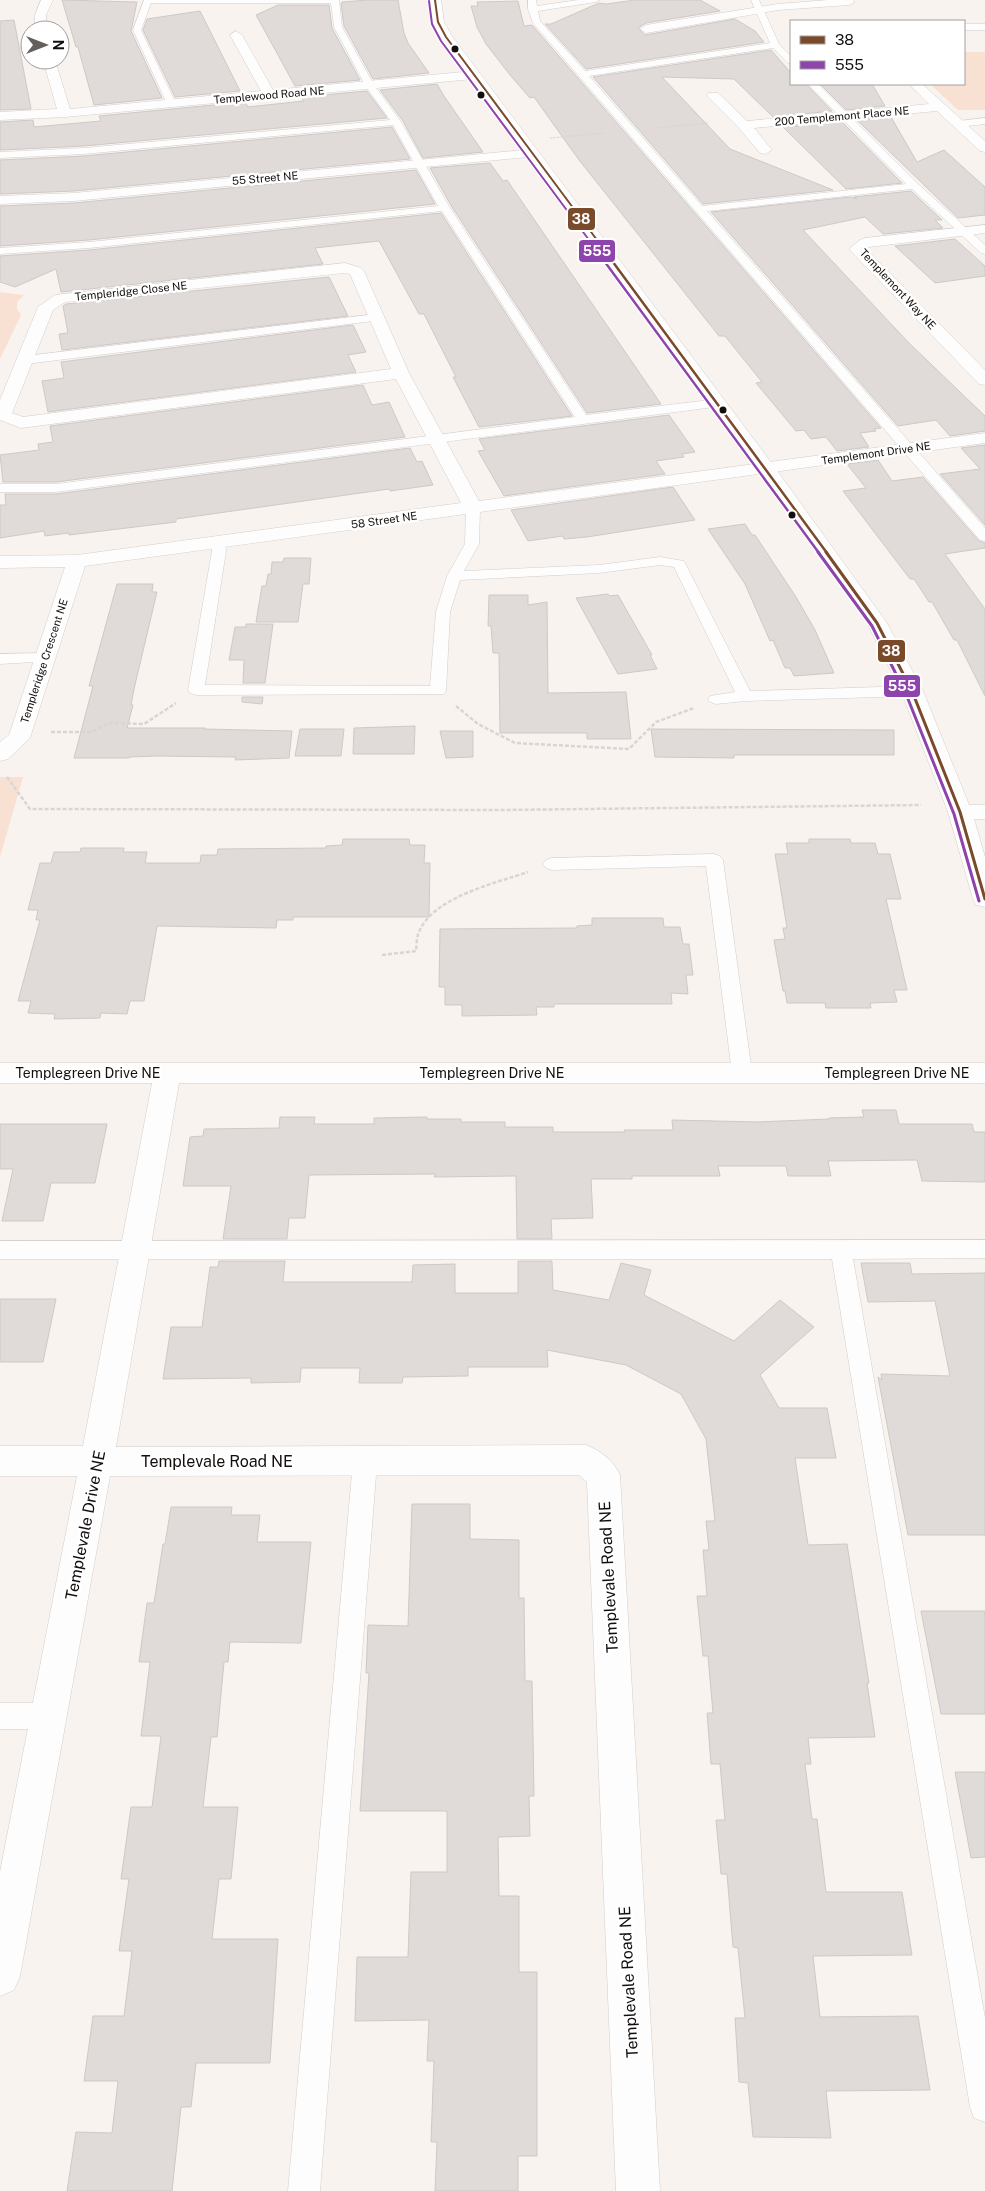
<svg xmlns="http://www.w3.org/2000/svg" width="985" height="2191" viewBox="0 0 985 2191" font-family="'Public Sans',sans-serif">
<rect width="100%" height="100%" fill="#f9f3ef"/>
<path fill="#f8e0d2" d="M964 52H985V110H958L930 84H964Z
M0 292 24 295 17 302V309L21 315 0 359Z
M0 777H23L0 857Z"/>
<path fill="#e0dbd8" stroke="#cdc9c6" d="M62 0 137 2 131 31 162 98 94 105 78 47H76Z
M367 0H398L404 33 408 43 429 73 373 79 344 26 341 4 342 2Z
M635 0H700L720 11 646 23 638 28 645 35 735 19 755 31 764 42 586 69 545 24H551L599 3 606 4Z
M518 1 524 26 532 25 881 428 874 429 876 431 860 433 869 447 837 451 826 437 811 439 804 430 796 431 756 383 762 382 725 336H719L579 160 534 97 530 98 510 75 486 44 477 27 471 6H478L477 2Z
M278 5H329L332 28 360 80 295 86 256 15Z
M200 11 240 91 175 97 143 30 147 19Z
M14 20 31 109 0 110V21Z
M771 50 791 73V84H806L832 111 773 117 734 79 662 77 730 149 833 190 703 204 593 77Z
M437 84 444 96 483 152 423 158 403 121 380 90Z
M820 84H872L885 106 846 110Z
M367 91 387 118 84 146 0 150V122L33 120 34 127 101 121 99 116 245 102 248 107 304 101 301 97Z
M891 117 917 162 944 150 985 187V215L958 218 857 120Z
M842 122 902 183 846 189 783 127Z
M392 127 410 159 74 191 0 194V160L84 156Z
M490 163 503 181 507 180 661 404 587 413 452 207 430 168Z
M416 170 435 204 89 240 0 246V206L74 203Z
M911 191 942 220H935L943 228 883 234 865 217 803 230 908 342 985 416V431L950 436 936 420 898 426 711 212 851 197 857 199 854 197Z
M441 213 572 416 479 427 453 377H456L424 314H419L379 241 315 248 323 264 61 292 56 269 15 287 0 282V256L89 250Z
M955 239 985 266V276L935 283 895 246Z
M329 277 348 316 62 350 59 334 68 333 63 306 66 304Z
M353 325 366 352 348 355 356 372 48 412 42 381 64 378 61 362Z
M363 385 372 405 389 402 405 437 56 482H3L0 455 39 450 38 444 53 442 50 426Z
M669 415 695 452 682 454 684 457 656 461 665 474 504 496 478 451 485 450 479 439Z
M985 445V525L940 474 980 469 961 448Z
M410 448 417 462 422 461 433 485 390 491 389 489 176 519V522L69 535V533L45 536 44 531 0 538V505H6L5 494H56Z
M878 460 892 481 923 477 979 541 985 543V548L945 554 985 609V696L957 640H954L932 602H929L914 579H910L843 491 866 488 847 464Z
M673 487 695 520 587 537 564 539 563 536 528 541 511 510Z
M745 524 752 535H755L796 597 815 630 834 673 794 676 790 668H785L773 640 770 641 745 584 708 529Z
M284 558H311L309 584H303L298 622H256L262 586H266L268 574H271L272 562H283Z
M117 584H153L152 592H157L134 689 131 705H133L127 728H205L204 729 292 731 289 758 235 760 236 757 156 756 130 757 129 758H74L93 686H89Z
M608 594 610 596 618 595 652 655H650L657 669 618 674 576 598Z
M489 595H528V605L547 602 548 693 626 692 631 739H587V733H500L499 653H493L491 626H488Z
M246 624H273L265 683H243L244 660H229L235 627H246Z
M242 697H263L262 704 242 702Z
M415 726 414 754H353L354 728Z
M300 729H344L341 756H295Z
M651 729 894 730V755H734V758L655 757Z
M440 731H473V757L446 758Z
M343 839H409L410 845H425L424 863H430L429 917H293V920H277L276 928 157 926 144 1001H130L127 1014 101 1013 100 1018 54 1019 55 1014 28 1013 31 1001H18L40 920H36L38 910H28L40 863H51L54 852H80L81 848H124L123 852H147L145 863H200L201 855H217L218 849 326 848V846L342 845Z
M809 839H850L851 843H875L878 854H890L901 899H886L907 990H894L897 1002 870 1003 871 1008H826L825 1003H787L785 991H783L774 940 785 939 783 928H787L775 854H788L786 843H809Z
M592 918H663L664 927H680L683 944H689L693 975H686L688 994 671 993 672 1004H554V1007H536L537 1015 462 1016V1005H445V987H439L440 929 577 928V926L592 925Z
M862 1110H896L899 1124H972L974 1132H985V1182L922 1181 917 1160 828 1161 831 1176H788L786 1166H718L720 1176H632V1179H591L593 1218 551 1219 552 1239H517L516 1176 434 1177 435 1174 309 1175 305 1218H289L287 1239H223L231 1186H183L190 1137 203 1136 204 1129 279 1128 280 1117H315L314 1124H374V1118L427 1117V1119H461V1122H505V1127H553V1132H625L624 1130H673L672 1120 757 1122 829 1119V1118L864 1117Z
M0 1124H107L95 1183H51L43 1221H2L13 1169H0Z
M219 1261H285L283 1282H412L413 1265 455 1264V1293H518V1261H552L553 1290 609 1300 621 1263 651 1270 644 1295 734 1341 780 1300 814 1327 760 1375 779 1408H827L836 1458H795L808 1545 847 1544 869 1683H867L875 1737 808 1738 811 1764H805L812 1819H817L826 1892H902L912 1955 813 1956 820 2017 918 2016 930 2090 826 2091 831 2138 753 2137 748 2083 739 2082 735 2018H745L738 1948 733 1947 727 1874H721L716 1820H725L720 1764H711L707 1713H713L708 1656H703L697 1596H707L703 1550H709L706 1521H715L706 1439 681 1394 626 1365 547 1350 548 1367H468V1376L403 1377 402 1383H359L360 1368H301L300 1382 251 1383V1378L163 1379 171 1327H202L210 1267H218Z
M861 1263H910L912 1274 985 1273V1535H908L878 1377 882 1380 881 1374 950 1376 935 1301 868 1302Z
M0 1299H56L43 1362H0Z
M412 1504H470V1539L519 1540V1598H524L525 1681H532L534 1796H529L530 1836 498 1837 499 1896H519V1972H537V2156H518V2191H435L437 2142H431L434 2061H427L429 2020 355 2021 357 1957H408L411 1872H447V1811H360L369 1673H366L368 1625 408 1626Z
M171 1507H232L231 1515H260L257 1542H311L301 1643 230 1642 228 1662H224L217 1737H211L203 1807H238L231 1879H219L212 1939H278L270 2063H196L191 2107H181L172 2191H67L76 2132 112 2133 118 2081H84L93 2016H124L132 1951H119L129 1879H121L131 1807H152L161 1736H141L150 1662H139L147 1603H154L163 1544H165Z
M921 1611H985V1714H941Z
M955 1772H985V1857L971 1858Z"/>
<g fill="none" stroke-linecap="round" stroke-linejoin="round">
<defs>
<path id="service" d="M144 0H339L342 27 374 85 401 122 450 208 586 415 718 399 722 400 724 403 722 406 56 492H0V484H56L575 417 442 211 89 248 0 254V248L89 242 438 206 393 125 84 154 0 158V152L84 148 390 120 365 85 334 27 331 3H151L141 30 176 104 171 107 168 106 133 30Z
M528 0H536L537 6 578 0H600L596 2 538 11 540 21 585 71 770 43 751 0H759L779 44 791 56V64L788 63 773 48 589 76 702 206 906 184 808 84H818L918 184 985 245V254L981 253 912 189 707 211 985 528V541L980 540 533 23 528 9Z
M964 24H985V30H964Z
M985 118V124L959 127 954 124 959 121Z
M377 314 383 318 381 320 26 364 20 360 26 356Z
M473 504 480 508 479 544 464 571 599 565 660 557 684 561 750 691 912 686 918 688 920 691 918 694 912 696 745 701 716 704 710 702 708 699 710 696 735 692 674 567 660 565 599 573 460 580 450 612 446 691 444 694 196 695 190 693 188 690 212 551 211 542 218 538 225 542 226 551 205 685 430 686 436 612 447 576 465 544 466 508Z
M46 653 51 655 54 658 51 661 0 664V654Z
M714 854 720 856 723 860 752 1073 749 1078 742 1080 735 1078 732 1073 706 866 552 870 546 868 543 864 546 860 552 858Z
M985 1240V1258L853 1259 985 2018V2122L974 2118 970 2107 832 1259H0V1241Z
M365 1451 373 1454 377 1462 320 2191H288L353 1462 357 1454Z
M0 1703H49L58 1707 62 1716 58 1725 49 1729H0Z"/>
<path id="minor" d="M41 0H53L46 15 47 30H35V15Z
M828 0H853L855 2 849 5 778 10 646 33 640 29 646 25 778 4Z
M236 31 242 35 273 90 473 71 479 75 473 79 65 117 0 120V112L57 109 43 60H55L70 109 261 91 230 35Z
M909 84H922L985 141V152L980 151 937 111 754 128 772 150 765 154 760 153 739 128 707 96 708 93H718L747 121 929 104Z
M985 225V233L869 247 866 249 985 370V385L979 384 849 249 860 240 865 238Z
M345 263 361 268 364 271 409 373 479 501 985 433V443L85 566 30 738 8 759 0 761V742L9 735 65 567 0 568V556L77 555 461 503 396 379 21 428 0 420V400L38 307 55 295ZM345 273 350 274 391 369 23 417 12 413 53 310 65 302Z
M960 805H985V819H960L952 817 948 812 952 807Z
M0 1063H985V1083H179L116 1447 586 1445C601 1451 613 1460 620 1475L660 2191H616L587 1482 579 1475 110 1476 20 1976 14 1990 0 1996V1872L77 1476H0V1446H83L152 1083H0Z"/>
<path id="tertiary" d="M429 0H441L444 22 452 36 773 465 887 623 923 691 972 812 985 857V907L976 905 973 899 948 812 901 691 867 623 761 473 528 157 74 201 0 204V196L74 193 523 150 440 37 432 22Z"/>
</defs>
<use href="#service" stroke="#d2cecb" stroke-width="1"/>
<use href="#minor" stroke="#d2cecb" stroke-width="1"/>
<use href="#tertiary" stroke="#d2cecb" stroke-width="1"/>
<path stroke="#d7d5d5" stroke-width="1" stroke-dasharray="2.5 1" stroke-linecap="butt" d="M657 128 708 123
M550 138 604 133"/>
<path stroke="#d7d5d5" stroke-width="2.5" stroke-dasharray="4 2" stroke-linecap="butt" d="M456 706 478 724 515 743 629 749 656 722 694 708
M51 732H92L109 723 144 724 176 703
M7 777 30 809 500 810 921 805
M382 955 416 951C417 945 416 938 419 932 433 897 496 883 528 872"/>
<use href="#service" fill="#fefdfd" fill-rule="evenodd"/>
<use href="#minor" fill="#fefdfd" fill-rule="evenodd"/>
<use href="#tertiary" fill="#fefdfd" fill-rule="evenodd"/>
<defs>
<path id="bus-1-far2" d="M435 0 438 22 446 37 597 240"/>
<path id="bus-1-far1" d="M596 239 827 553"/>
<path id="bus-1" d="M826 552 877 623 912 691 960 812 985 899"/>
<path id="bus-2-far2" d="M429 1 432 24 441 41 589 240"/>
<path id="bus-2-far1" d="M588 239 819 553"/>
<path id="bus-2" d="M818 552 872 626 906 694 954 814 979 901"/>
</defs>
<use href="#bus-1-far2" stroke="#fff" stroke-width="4"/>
<use href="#bus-1-far1" stroke="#fff" stroke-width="5"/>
<use href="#bus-1" stroke="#fff" stroke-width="6"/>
<use href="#bus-2-far2" stroke="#fff" stroke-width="4"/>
<use href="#bus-2-far1" stroke="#fff" stroke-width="5"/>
<use href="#bus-2" stroke="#fff" stroke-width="6"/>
<use href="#bus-1-far2" stroke="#7a4b2a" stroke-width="2"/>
<use href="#bus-1-far1" stroke="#7a4b2a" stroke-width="2.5"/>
<use href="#bus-1" stroke="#7a4b2a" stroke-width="3"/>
<use href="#bus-2-far2" stroke="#8e44ad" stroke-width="2"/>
<use href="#bus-2-far1" stroke="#8e44ad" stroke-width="2.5"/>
<use href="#bus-2" stroke="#8e44ad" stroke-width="3"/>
</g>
<g fill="#130f0d" stroke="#fff" stroke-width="2">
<circle cx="455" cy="49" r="4.5"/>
<circle cx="481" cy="95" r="4.5"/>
<circle cx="723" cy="410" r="4.5"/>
<circle cx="792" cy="515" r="4.5"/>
</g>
<g text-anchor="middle" stroke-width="5" stroke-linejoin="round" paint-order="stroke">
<g font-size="11" fill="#130f0d" stroke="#fff">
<text transform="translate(269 95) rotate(-5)" y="4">Templewood Road NE</text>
<text transform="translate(842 116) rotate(-5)" y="4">200 Templemont Place NE</text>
<text transform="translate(265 178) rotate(-5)" y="4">55 Street NE</text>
<text transform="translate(898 289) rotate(47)" y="4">Templemont Way NE</text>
<text transform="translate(131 291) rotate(-6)" y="4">Templeridge Close NE</text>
<text transform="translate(876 453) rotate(-8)" y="4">Templemont Drive NE</text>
<text transform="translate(384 520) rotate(-8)" y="4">58 Street NE</text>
<text transform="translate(44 661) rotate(-72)" y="4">Templeridge Crescent NE</text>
</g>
<g font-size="14" fill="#130f0d" stroke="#fff">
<text x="88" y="1078">Templegreen Drive NE</text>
<text x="492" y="1078">Templegreen Drive NE</text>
<text x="897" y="1078">Templegreen Drive NE</text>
</g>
<g font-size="16" fill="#130f0d" stroke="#fff">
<text x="217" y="1467">Templevale Road NE</text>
<text transform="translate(85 1525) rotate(-79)" y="6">Templevale Drive NE</text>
<text transform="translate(608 1577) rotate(-93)" y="6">Templevale Road NE</text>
<text transform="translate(628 1982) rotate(-93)" y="6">Templevale Road NE</text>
</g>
</g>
<g stroke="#fff" stroke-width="2">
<rect x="567" y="207" width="29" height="24" rx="5" fill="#7a4b2a"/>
<rect x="578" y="239" width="38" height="24" rx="5" fill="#8e44ad"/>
<rect x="877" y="639" width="29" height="24" rx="5" fill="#7a4b2a"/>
<rect x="883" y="674" width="38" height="24" rx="5" fill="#8e44ad"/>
</g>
<g font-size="14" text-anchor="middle" font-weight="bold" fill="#fff">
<text x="581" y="224">38</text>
<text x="597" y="256">555</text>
<text x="891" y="656">38</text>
<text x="902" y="691">555</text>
</g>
<rect x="790" y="20" width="175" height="65" fill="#ffffff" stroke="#a19f9e"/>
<rect x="800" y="36" width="25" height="8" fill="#7a4b2a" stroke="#a19f9e"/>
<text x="835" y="45" font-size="15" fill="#130f0d">38</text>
<rect x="800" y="61" width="25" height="8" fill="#8e44ad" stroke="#a19f9e"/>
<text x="835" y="70" font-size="15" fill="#130f0d">555</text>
<g transform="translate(45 45) rotate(90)"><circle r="24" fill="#ffffff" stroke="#a19f9e"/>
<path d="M0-4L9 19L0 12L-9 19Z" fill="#645f5c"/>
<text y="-8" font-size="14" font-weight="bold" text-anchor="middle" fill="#130f0d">N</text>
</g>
</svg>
